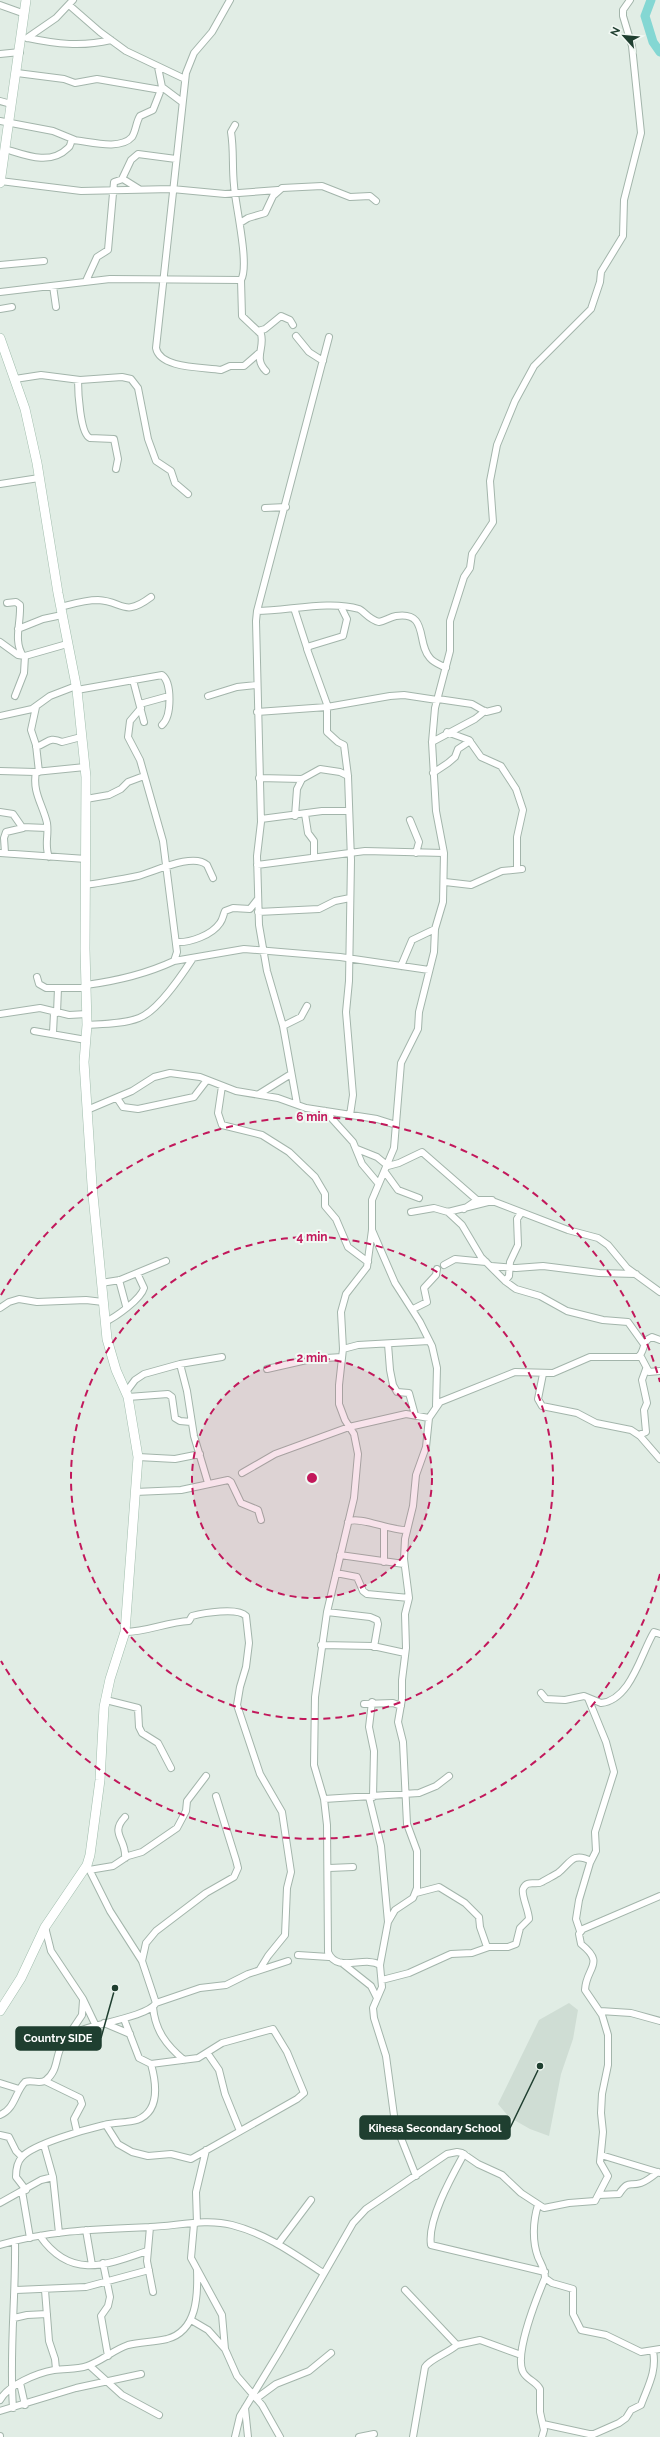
<svg xmlns="http://www.w3.org/2000/svg" width="660" height="2437" viewBox="0 0 660 2437" font-family="Raleway,sans-serif">
<rect width="100%" height="100%" fill="#e1ede5"/>
<path fill="#cfddd4" d="M569 2003 578 2010 573 2039 561 2074 549 2136 530 2129 509 2117 498 2104 539 2020Z"/>
<g fill="none" stroke-linecap="round" stroke-linejoin="round">
<path stroke="#84d7d3" stroke-width="9" d="M651 0 645 16 653 42 660 52"/>
<defs>
<path id="street" d="M230 0 212 32 194 53 186 73 156 348C160 369 204 367 221 370L230 366H244L259 353
M0 5 25 14
M69 5 100 32 126 51 185 79
M27 38 56 18 73 0
M28 38C56 44 82 47 111 40
M0 54 20 52
M158 67 162 87 182 102
M17 73 64 79 75 83 97 79 161 90
M0 101 11 104
M0 121 53 131 75 140
M5 149C25 155 50 166 68 148 71 146 70 143 72 140 88 141 120 151 132 137 136 131 136 122 140 116L153 110 162 87
M122 179 131 160 138 154 176 159
M0 181 81 191 172 189 225 194 278 190
M240 223 248 218 265 213 273 196 282 188 322 186 350 197 370 196 376 201
M0 265 44 261
M241 280 242 316 261 334C265 348 253 358 266 371
M86 281 97 257 108 250 114 182 123 179 139 189
M53 286 56 307
M0 292 110 279 241 280C250 265 235 204 234 185 232 167 234 150 231 132L235 125
M0 309 12 307
M258 331 265 329 281 316 290 320 293 325
M296 336 309 352 323 361
M15 379 41 375 80 380 122 377 131 379 138 388 148 439 156 461 171 471 175 483 188 494
M78 380C78 391 80 434 90 438L114 439 118 459 116 469
M0 484 39 478
M265 508 286 507
M7 603 16 602 20 605C21 624 13 640 23 656
M60 607C72 604 85 600 98 600 123 601 123 618 151 597
M294 608 307 648
M257 611C288 611 329 600 359 609 364 611 368 619 379 622 385 621 390 617 396 616 429 611 416 643 430 658 434 663 441 665 446 668
M18 629 43 619 62 615
M0 642 18 655 25 656 67 644
M133 680 144 722
M77 690 162 675C172 682 172 716 162 725
M15 696 24 673 25 656
M208 696 237 687 257 685
M438 699 472 704 486 712 498 709
M140 704 169 696
M36 707 31 730 36 745 39 772
M327 707V732L338 742 344 745 348 776 351 860 349 981 346 1012 353 1095 350 1115
M328 707 307 649 310 646 343 636 347 619 341 607
M257 712 327 707 390 696 404 695 437 700
M0 716 32 709 50 696 76 686
M447 732 469 740 481 757 501 766 516 789 523 810 517 837V869
M432 742 475 719 485 711
M36 747C48 743 49 736 62 742L81 737
M0 771 35 772 85 767
M36 772C32 792 43 805 47 823 49 836 44 845 49 857
M433 773 448 763 455 757 458 749 470 741
M259 778 302 779 320 769 340 772 348 776
M86 799 109 795 121 789 128 782 144 776
M0 812 13 814 22 827 47 828
M305 814 308 833 314 841V857
M295 816 297 789 302 779
M261 819 322 811H348
M410 820 419 842 416 853
M0 853 86 859
M5 853 4 838 6 832 23 828
M257 865 365 851 444 853
M445 882 471 885 502 871 522 869
M86 885C103 882 121 880 138 876 154 872 193 852 207 865L213 878
M258 912 319 909 335 901 350 898
M176 942C190 943 212 935 220 923 223 919 223 915 225 911L233 908 250 909 257 900
M174 961 244 949 340 957 429 970
M401 966 412 940 435 929
M37 977 39 984 46 988H87
M86 985C116 981 146 974 174 961L177 952 163 841 140 760 128 737 130 721 141 708
M57 1013 58 988
M0 1014 40 1008 69 1015 87 1014
M87 1025C103 1024 124 1024 139 1018 158 1011 182 975 193 958
M283 1026 301 1017 307 1006
M34 1031 86 1040
M53 1033 54 1013
M222 1086 218 1113 222 1125 262 1135 289 1152 315 1177 325 1194V1206L336 1219 348 1247 368 1262
M259 1094 291 1074
M117 1098 123 1107 138 1109 194 1097 207 1080
M297 1104 283 1026 267 971 259 925 257 856 261 822 256 621 257 611 329 337
M87 1110 132 1091 154 1077 170 1073 200 1077 236 1091 278 1098 306 1108 377 1119 396 1125
M325 1111 353 1142 362 1164 378 1183
M357 1149 377 1157 388 1166 399 1163 422 1152 477 1200
M385 1172 398 1190 419 1198
M464 1209 477 1200H492
M411 1212 434 1208 448 1212 488 1202H495L568 1230 598 1238 608 1245 627 1268 660 1292
M448 1212 462 1225 481 1257 505 1281 516 1289 540 1296 567 1311 603 1320 628 1322 643 1343
M372 1230 395 1283 420 1322 432 1346 437 1368 436 1406
M444 1265 455 1259 486 1262
M491 1266 516 1268 543 1266 599 1273 636 1274
M119 1280 126 1306
M505 1281 509 1276 510 1262 518 1245 517 1219 521 1213
M101 1283 120 1280 166 1261
M0 1308 9 1302 19 1299 37 1302 86 1300 103 1302
M413 1309 427 1302 424 1288 436 1275 437 1269
M105 1322C116 1317 141 1299 144 1288L137 1273
M388 1344 390 1370 393 1385 397 1392 409 1393 415 1415
M343 1349 358 1345 429 1341
M640 1355 649 1372 660 1371
M180 1364 187 1391 194 1436 208 1483
M267 1369 311 1359 342 1357
M543 1374 538 1399 542 1406 577 1413 596 1423 631 1430 640 1436 660 1459
M126 1392 135 1380 144 1374 180 1364 222 1357
M128 1397 168 1394 172 1397 175 1418 180 1421 191 1422
M639 1435 646 1432 644 1410 647 1403 642 1380 646 1369
M138 1457 175 1459 200 1454
M242 1473 275 1454 349 1427 406 1414 429 1418
M135 1492 181 1490 228 1480 231 1482 241 1503 258 1510 261 1520
M348 1522C357 1515 391 1531 406 1530
M384 1528V1562
M340 1555 404 1564
M336 1573 357 1577 363 1591 367 1594 409 1598
M327 1612 370 1617 377 1620 378 1624 374 1647
M125 1632C147 1632 167 1622 189 1621L192 1616C203 1613 238 1607 246 1616L249 1643 246 1667 240 1687 237 1705 260 1774 282 1812 291 1872 287 1888 285 1935 268 1956 260 1969
M321 1645 373 1646 405 1653
M541 1693 546 1699 565 1700 584 1696 601 1703C631 1700 641 1653 654 1632L660 1634
M106 1700 138 1708 139 1727 142 1733 158 1743 171 1768
M372 1702 369 1727 374 1751 373 1797
M364 1704 393 1703 401 1706
M369 1797 381 1846 388 1922
M324 1799 419 1793 436 1786 449 1776
M125 1817C109 1834 127 1839 125 1858
M329 1868 353 1867
M89 1870 113 1866 128 1856 142 1852 177 1828 186 1811 187 1801 206 1776
M416 1893 439 1887 465 1903 479 1917 480 1927 487 1947
M45 1927 51 1951 83 1999 95 2024
M580 1931 576 1919 579 1900 590 1863 596 1851 595 1832 614 1772 606 1742 588 1698
M298 1955 329 1957
M142 1961 146 1943 156 1931 206 1893 234 1877 238 1868 236 1860 216 1796
M342 1963 371 1986 377 1998
M380 1965 388 1922 395 1910 413 1898 417 1888V1851L407 1824 403 1742 398 1722 402 1699V1680L406 1648 405 1614 409 1598 404 1559 405 1539 413 1506 416 1475 426 1447 429 1418 440 1402 515 1372 553 1373 590 1357H638C646 1351 641 1341 652 1337L660 1340
M382 1980 409 1973 451 1954 472 1953 489 1947H508L516 1944 520 1928 529 1919C529 1911 521 1895 523 1889 527 1879 536 1886 542 1882 547 1879 553 1876 558 1873 570 1864 572 1851 591 1861
M156 2003 200 1988 226 1985 248 1974 288 1961
M153 2007C155 2030 166 2045 184 2060
M600 2011 631 2013 660 2021
M104 2023 130 2034
M68 2036 82 2015 83 2000
M208 2054 219 2070 225 2094 240 2131
M45 2081 80 2098 82 2104 74 2119 77 2132
M0 2083 19 2089
M0 2115C15 2109 15 2092 25 2082 32 2079 40 2085 46 2080 64 2066 49 2044 79 2031 95 2024 149 2016 156 2003L142 1961 110 1911 87 1865
M106 2125 118 2144 132 2152 148 2156 171 2154 191 2159 297 2099 304 2093 287 2052 273 2029 222 2043 198 2058 151 2064 139 2058 124 2019
M0 2135 9 2137 16 2151 22 2157
M44 2145 53 2177 59 2233
M464 2154C452 2176 427 2220 431 2245L545 2272
M601 2155 660 2173
M416 2176 395 2123 386 2056 374 2018 373 2008 382 1987 380 1965C364 1955 337 1974 328 1952L327 1825 324 1799 314 1765 315 1697 327 1612 354 1498 358 1454 354 1434 345 1420 339 1404V1385L343 1349 341 1312 346 1294 367 1267 372 1230V1200L394 1148 401 1063 418 1029 419 1012 434 952 435 929 443 902 444 853 436 811 432 742 435 708 450 651V621L464 577 470 568 472 554 493 522 490 481 497 445 515 401 534 366 591 309 600 282 601 272 623 236 624 200 641 133 632 46 623 16V10L630 0
M26 2190 16 2177C16 2170 17 2162 22 2157 33 2144 87 2129 104 2125 115 2122 127 2123 137 2120 161 2111 156 2082 151 2064
M22 2191 30 2238
M599 2195 619 2194C629 2179 629 2187 641 2183 647 2181 653 2176 658 2172
M0 2203 41 2180 53 2177
M538 2205C533 2221 532 2241 538 2257 541 2264 545 2269 545 2278 537 2297 514 2354 523 2372 527 2380 536 2381 540 2389V2412L544 2430 542 2437
M197 2223 196 2192 206 2150
M194 2224 191 2258 222 2315 225 2349
M150 2227 147 2261 153 2292
M86 2230 92 2265
M40 2236C70 2279 104 2266 147 2251
M278 2244 311 2200
M0 2245C49 2230 100 2229 150 2227 177 2226 206 2218 232 2225 267 2234 294 2254 323 2273
M103 2263 110 2297 108 2306 101 2316 108 2356
M545 2278 552 2283 573 2289V2314L581 2330 606 2335 641 2352 660 2349
M16 2290 86 2287 149 2270
M45 2290 49 2341 55 2359 56 2369
M405 2290 457 2345 480 2340 521 2355
M14 2318 27 2315 47 2314
M191 2320 208 2330 225 2349 237 2376 262 2405 280 2437
M90 2366 122 2395 159 2415
M20 2383 25 2405
M257 2398 276 2384 309 2371 331 2353
M0 2400C8 2385 37 2373 54 2370 66 2368 76 2370 87 2366 102 2361 113 2350 128 2345 140 2342 154 2342 167 2339 197 2331 198 2296 197 2270
M13 2408C9 2352 16 2297 15 2241
M245 2408 248 2437
M0 2411 76 2388 141 2374
M543 2424 589 2434H594L619 2423 626 2418 631 2410 641 2405C648 2386 657 2371 653 2351
M0 2436V2437
M235 2437 240 2416 279 2352 353 2223 366 2209 447 2154 457 2152 462 2153 478 2164 502 2175 521 2193 544 2208 569 2203 595 2201 608 2176 600 2162 603 2132 601 2113 602 2094 608 2065V2035L602 2015 585 1990C586 1967 606 1964 581 1944L579 1934 583 1929 660 1896
M359 2437 374 2434
M413 2437 425 2367C430 2359 448 2353 457 2345"/>
<path id="secondary" d="M0 183 26 0
M0 338 25 409 37 463 58 593 77 690 86 777 85 949 87 1025 84 1062 92 1185 107 1339 116 1370 128 1397 138 1457 125 1632 110 1679 104 1707 100 1780 90 1855 87 1865 45 1927 21 1978 0 2011"/>
</defs>
<use href="#street" stroke="#a3b5ab" stroke-width="8"/>
<use href="#secondary" stroke="#a1bdad" stroke-width="10"/>
<use href="#street" stroke="#fff" stroke-width="6"/>
<use href="#secondary" stroke="#fff" stroke-width="9"/>
</g>
<circle cx="312" cy="1478" r="120" fill="#c2185b" fill-opacity=".12"/>
<g fill="none" stroke="#c2185b" stroke-width="2" stroke-dasharray="7 5">
<circle cx="312" cy="1478" r="120"/>
<circle cx="312" cy="1478" r="241"/>
<path d="M660 1574A361 361 0 0 1 1 1661M1 1295A361 361 0 0 1 660 1382"/>
</g>
<circle cx="312" cy="1478" r="6" fill="#c2185b" stroke="#f2f9f4" stroke-width="2"/>
<g font-size="12" text-anchor="middle" font-weight="bold" fill="#c2185b" stroke="#f2f9f4" stroke-width="4" stroke-linejoin="round" paint-order="stroke">
<text x="312" y="1121">6 min</text>
<text x="312" y="1241">4 min</text>
<text x="312" y="1362">2 min</text>
</g>
<path fill="none" stroke="#1f3f30" stroke-width="1.5" d="M115 1988L101 2038M540 2066L510 2128"/>
<g fill="#1f3f30" stroke="#f2f9f4" stroke-width="1.5">
<circle cx="115" cy="1988" r="4"/>
<circle cx="540" cy="2066" r="4"/>
</g>
<g fill="#1f3f30" stroke="#1f3f30" stroke-width="1.5">
<rect x="16" y="2027" width="85" height="23" rx="4"/>
<rect x="360" y="2116" width="150" height="23" rx="4"/>
</g>
<g font-size="11" text-anchor="middle" font-weight="bold" fill="#fff">
<text x="58" y="2042">Country SIDE</text>
<text x="435" y="2132">Kihesa Secondary School</text>
</g>
<g transform="translate(624 36) rotate(297)" stroke="#f2f9f4" stroke-width="3" paint-order="stroke">
<path d="M0-3L7 15L0 10L-7 15Z" fill="#1f3f30"/>
<text y="-6" font-size="11" font-weight="bold" text-anchor="middle" fill="#1f3f30">N</text>
</g>
</svg>
